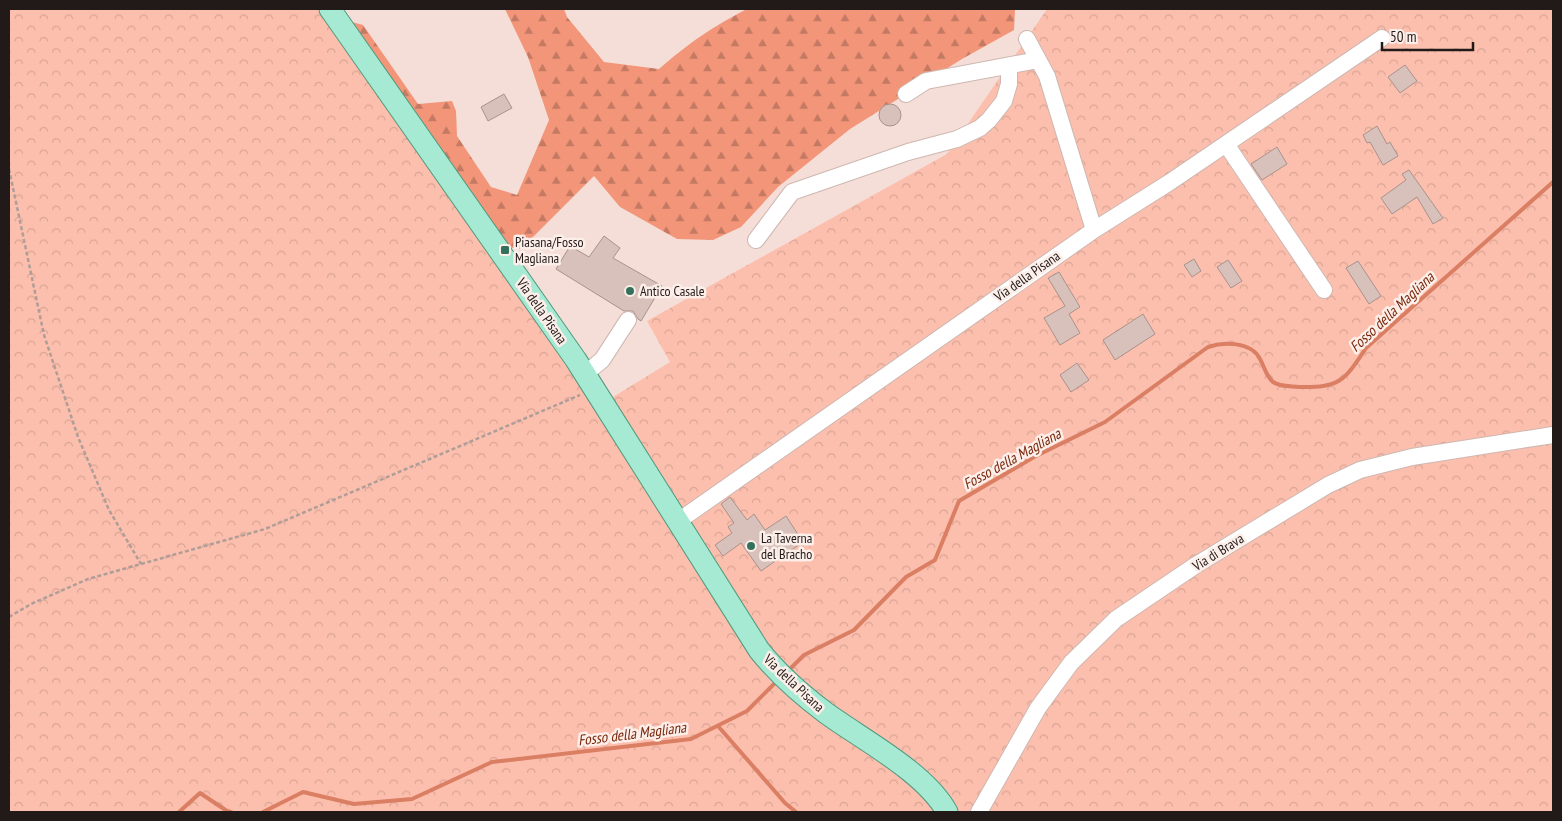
<svg xmlns="http://www.w3.org/2000/svg" width="1562" height="821" viewBox="0 0 1562 821" font-family="'PT Sans Narrow',sans-serif">
<defs>
<pattern id="forest-firs" width="22" height="20" patternUnits="userSpaceOnUse" patternTransform="scale(1.25)"><rect width="22" height="20" fill="#f39579"/><path d="M5 1l3.5 6h-7zM16 11l3.5 6h-7z" fill="#c47962"/></pattern>
<pattern id="park-crowns" width="20" height="18" patternUnits="userSpaceOnUse" patternTransform="scale(1.25)"><rect width="20" height="18" fill="#fdbfad"/><path d="M2 6a3 3 0 1 1 6 0M12 15a3 3 0 1 1 6 0" fill="none" stroke="#d9a494"/></pattern>
</defs>
<rect width="100%" height="100%" fill="#f5ded7"/>
<path fill="url(#forest-firs)" d="M505 9H564L567 17 604 62 659 69C689 43 712 27 747 9H1015L1014 30 962 59 850 129 778 187 741 227 713 240 677 239 620 207 594 176 521 249 507 247 348 21 363 25 418 104 452 101 456 111 457 136 491 187 517 195 549 120 528 57Z"/>
<path fill="url(#park-crowns)" d="M9 9H321L595 408 670 362 647 321 947 154 1047 9H1553V812H9Z"/>
<g fill="none" stroke-linecap="round" stroke-linejoin="round">
<path stroke="#da7f64" stroke-width="4" d="M787 672 804 655 854 630 906 577 935 560 959 501 1034 457 1105 422 1208 347C1223 342 1251 341 1260 359 1264 366 1266 376 1273 382 1280 387 1291 386 1299 387 1340 388 1344 381 1366 348L1553 182
M718 726 785 803 796 812
M179 812 200 793 227 811 231 812
M263 812 303 792 354 804 412 799 492 762 691 739 747 711 778 680"/>
</g>
<path fill="#d7c1ba" stroke="#a8928c" d="M1405 65 1417 81 1400 93 1388 77Z
M504 94 512 108 488 121 481 107Z
M879 115a11 11 0 1 1 22 0a11 11 0 1 1-22 0Z
M1377 126 1387 144 1390 142 1398 156 1383 165 1370 142 1367 143 1363 135Z
M1277 147 1287 164 1262 180 1251 164Z
M1409 170 1443 218 1433 224 1417 197 1392 214 1381 198 1406 180 1402 174Z
M604 236 620 248 613 258 662 286 641 321 638 319 633 311H624L556 269 570 246 589 257Z
M1194 259 1201 271 1192 277 1184 265Z
M1228 260 1242 281 1231 288 1217 267Z
M1358 261 1381 296 1369 304 1346 268Z
M1059 272 1080 307 1069 314 1080 333 1060 345 1044 318 1065 306 1048 278Z
M1143 314 1155 334 1115 360 1103 340Z
M1077 363 1089 380 1071 392 1060 375Z
M730 497 747 520 754 514 765 530 786 516 803 542 761 571 741 543 723 556 715 545 732 533 728 527 734 523 721 504Z"/>
<g fill="none" stroke-linecap="round" stroke-linejoin="round">
<defs>
<path id="minor" d="M1027 39 1047 76 1094 230
M906 94 926 81 1038 60
M1226 144 1324 290
M756 240 792 192 908 152 957 139 980 128 989 120 1004 101 1009 84V66
M585 374 602 360 628 320
M677 522 1094 230 1170 182 1382 38
M979 812 1038 708 1071 663 1116 619 1196 565 1328 485 1360 470 1412 457 1553 435"/>
<path id="major" d="M330 9 576 360 759 650C778 674 802 695 826 713 863 740 925 772 947 812"/>
</defs>
<use href="#minor" stroke="#ceb7b1" stroke-width="18"/>
<use href="#major" stroke="#52987f" stroke-width="23"/>
<path stroke="#af9d98" stroke-width="2.5" stroke-dasharray="4 2.5" stroke-linecap="butt" d="M9 169 44 335 78 437 109 510 141 564
M9 617 31 604 88 579 265 529 580 395"/>
<use href="#minor" stroke="#fff" stroke-width="16"/>
<use href="#major" stroke="#a7ead3" stroke-width="21"/>
</g>
<g fill="#34715d" stroke="#fceee9" stroke-width="2">
<rect x="500" y="245" width="10" height="10" rx="2.5"/>
<circle cx="630" cy="291" r="5"/>
<circle cx="751" cy="546" r="5"/>
</g>
<g text-anchor="middle" stroke-width="5" stroke-linejoin="round" paint-order="stroke">
<g font-size="14" fill="#221a18" stroke="#fceee9" text-anchor="start">
<text x="515" y="247">Piasana/Fosso<tspan x="515" dy="16">Magliana</tspan></text>
<text x="640" y="296">Antico Casale</text>
<text x="761" y="543">La Taverna<tspan x="761" dy="16">del Bracho</tspan></text>
</g>
<g font-size="14" fill="#221a18" stroke="#fceee9">
<text transform="translate(1027 276) rotate(-35)" y="5">Via della Pisana</text>
<text transform="translate(542 311) rotate(55)" y="5">Via della Pisana</text>
<text transform="translate(1218 552) rotate(-32)" y="5">Via di Brava</text>
<text transform="translate(794 683) rotate(43)" y="5">Via della Pisana</text>
</g>
<g font-size="15" font-style="italic" fill="#79270b" stroke="#fceee9">
<text transform="translate(1392 312) rotate(-43)" y="5">Fosso della Magliana</text>
<text transform="translate(1012 459) rotate(-29)" y="5">Fosso della Magliana</text>
<text transform="translate(632 734) rotate(-7)" y="5">Fosso della Magliana</text>
</g>
</g>
<rect width="1562" height="821" fill="none" stroke="#221a18" stroke-width="20"/>
<path d="M1382 42v8h91v-8" fill="none" stroke="#221a18" stroke-width="2.5"/>
<text x="1390" y="42" font-size="15" fill="#221a18" stroke="#fceee9" stroke-width="4" paint-order="stroke">50 m</text>
</svg>
